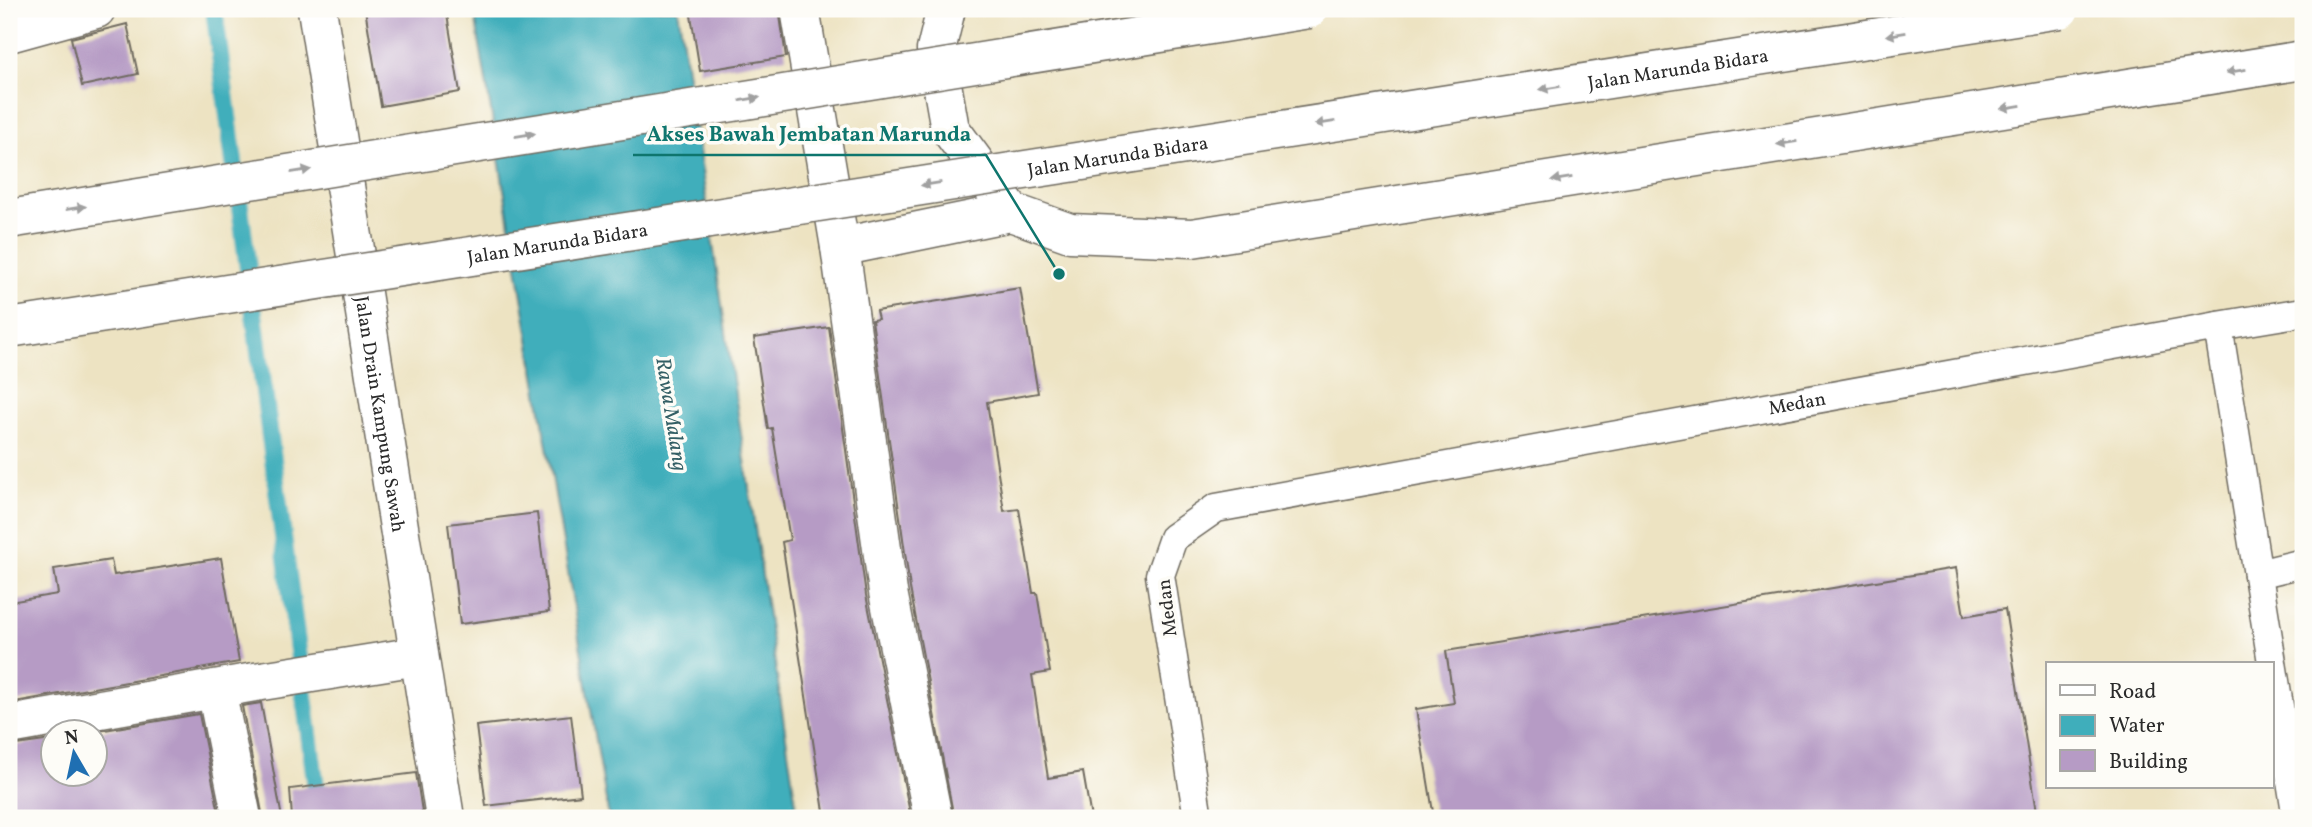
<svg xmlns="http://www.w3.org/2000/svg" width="2312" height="827" viewBox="0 0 2312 827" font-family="Vollkorn,serif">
<rect width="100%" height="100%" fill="#fdfcf7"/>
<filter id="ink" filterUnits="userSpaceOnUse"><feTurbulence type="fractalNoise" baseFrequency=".0143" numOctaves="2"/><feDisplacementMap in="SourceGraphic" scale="14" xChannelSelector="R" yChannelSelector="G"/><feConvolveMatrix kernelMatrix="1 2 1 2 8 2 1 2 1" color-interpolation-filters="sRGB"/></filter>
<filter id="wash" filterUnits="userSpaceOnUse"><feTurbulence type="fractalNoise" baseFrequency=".00686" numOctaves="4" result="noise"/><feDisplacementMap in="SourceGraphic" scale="28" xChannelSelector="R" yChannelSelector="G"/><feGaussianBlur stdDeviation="1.57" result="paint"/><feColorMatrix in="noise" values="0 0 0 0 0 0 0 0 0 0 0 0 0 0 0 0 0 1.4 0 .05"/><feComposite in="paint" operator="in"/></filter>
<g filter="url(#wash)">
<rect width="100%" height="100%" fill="#ede3c2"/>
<path fill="#3faebb" stroke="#356c73" stroke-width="2" d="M474 9H678L798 818H609Z"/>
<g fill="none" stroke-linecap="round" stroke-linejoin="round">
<path stroke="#3faebb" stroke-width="18" d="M214 9 320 818"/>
</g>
<g id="blocks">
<path fill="#b69bc5" d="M365 9H446L460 92 381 106Z
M690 9H779L786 57 700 71Z
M127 24 138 74 82 86 71 38Z
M1020 288 1038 393 987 402 1004 511 1019 509 1033 593H1037L1050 672 1032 675 1048 778 1083 772 1091 818H954L910 588 872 320 878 319 876 311Z
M829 327 866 595 911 818H825L782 542 790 540 772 428 768 429 754 338Z
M537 513 549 612 460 624 448 524Z
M221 558 239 662 9 703V602L58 594 54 569 111 560 114 575Z
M1956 568 1964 616 2005 609 2038 818H1434L1416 709 1454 703 1446 651Z
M261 703 282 818H263L242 706Z
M199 714 220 818H9V746L52 740V774H94L93 732Z
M571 715 581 795 486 806 476 726Z
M416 773 423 818H292L290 789Z"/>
</g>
</g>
<g filter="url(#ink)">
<use href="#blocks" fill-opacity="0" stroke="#6f6b60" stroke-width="2"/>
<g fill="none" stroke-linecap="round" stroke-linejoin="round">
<defs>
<g id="service">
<path d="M2218 326 2303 312"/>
<path d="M2258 574 2303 563"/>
<path id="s1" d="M1198 818 1160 575 1173 538 1216 508 2218 326 2297 818"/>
</g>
<g id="minor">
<path id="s2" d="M317 9 445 818"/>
<path d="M800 9 840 247 888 592 933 818"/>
<path d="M9 33 96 9"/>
<path d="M840 247 1011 212"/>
<path d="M216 689 242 818"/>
<path d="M9 725 249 683 418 656"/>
</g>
<path id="primary" d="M946 9 936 50 950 129 1011 212 1070 233 1192 238 2303 60"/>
</defs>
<use href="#service" stroke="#6f6b60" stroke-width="31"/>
<use href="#minor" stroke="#6f6b60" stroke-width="41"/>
<use href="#primary" stroke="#6f6b60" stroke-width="41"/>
<use href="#service" stroke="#fff" stroke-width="28"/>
<use href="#minor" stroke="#fff" stroke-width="38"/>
<use href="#primary" stroke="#fff" stroke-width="38"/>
<defs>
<g id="primary-bridge">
<path d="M9 219 1309 9"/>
<path id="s3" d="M9 328 2060 9"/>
</g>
</defs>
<use href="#primary-bridge" stroke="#6f6b60" stroke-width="41" stroke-linecap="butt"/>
<use href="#primary-bridge" stroke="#fff" stroke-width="38"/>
</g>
<defs><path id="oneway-solid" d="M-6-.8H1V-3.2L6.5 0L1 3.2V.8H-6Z" transform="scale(1.75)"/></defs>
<g fill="#a0a0a0">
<use href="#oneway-solid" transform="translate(1896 34) rotate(171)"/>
<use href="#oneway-solid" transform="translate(2236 71) rotate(171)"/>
<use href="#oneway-solid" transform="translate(1550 88) rotate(171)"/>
<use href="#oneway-solid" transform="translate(750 99) rotate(-9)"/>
<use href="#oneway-solid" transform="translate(2011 107) rotate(171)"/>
<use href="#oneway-solid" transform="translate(1325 123) rotate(171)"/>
<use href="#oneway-solid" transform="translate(525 135) rotate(-9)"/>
<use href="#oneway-solid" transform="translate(1787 143) rotate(171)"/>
<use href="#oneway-solid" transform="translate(301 171) rotate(-9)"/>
<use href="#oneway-solid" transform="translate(1562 179) rotate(171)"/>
<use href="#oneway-solid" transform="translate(931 184) rotate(171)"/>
<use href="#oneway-solid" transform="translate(76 208) rotate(-9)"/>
</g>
</g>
<g text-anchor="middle" stroke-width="7" stroke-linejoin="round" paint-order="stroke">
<g font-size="19" fill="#2b2b2b" stroke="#fdfcf7">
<text dy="7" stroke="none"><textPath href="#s3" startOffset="1689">Jalan Marunda Bidara</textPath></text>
<text dy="7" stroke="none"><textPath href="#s3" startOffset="1122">Jalan Marunda Bidara</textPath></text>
<text dy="7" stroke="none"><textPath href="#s3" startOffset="555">Jalan Marunda Bidara</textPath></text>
<text dy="7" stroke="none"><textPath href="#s1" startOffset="928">Medan</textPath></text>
<text dy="7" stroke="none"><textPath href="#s2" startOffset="410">Jalan Drain Kampung Sawah</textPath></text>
<text transform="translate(1166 608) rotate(-97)" y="7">Medan</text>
</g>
<g font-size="21" font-style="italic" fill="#335f65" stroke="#fdfcf7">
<text transform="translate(672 414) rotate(81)" y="7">Rawa Malang</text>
</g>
</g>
<path fill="none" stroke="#0f766e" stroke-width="2.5" d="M1059 274L986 155H633"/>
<circle fill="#0f766e" stroke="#fdfcf7" stroke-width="2.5" cx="1059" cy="274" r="7"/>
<g font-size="21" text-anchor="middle" font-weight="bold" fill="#0f766e" stroke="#fdfcf7" stroke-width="7" stroke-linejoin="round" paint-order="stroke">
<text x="809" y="141">Akses Bawah Jembatan Marunda</text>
</g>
<rect width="2312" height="827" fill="none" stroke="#fdfcf7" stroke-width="35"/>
<rect x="2046" y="662" width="228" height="126" fill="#fdfcf7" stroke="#a9a8a5" stroke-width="2"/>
<rect x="2060" y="685" width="35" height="10" fill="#ffffff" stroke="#a9a8a5" stroke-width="2"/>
<text x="2109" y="698" font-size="21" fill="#2b2b2b">Road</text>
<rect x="2060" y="715" width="35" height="21" fill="#3faebb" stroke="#a9a8a5" stroke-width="2"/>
<text x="2109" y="732" font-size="21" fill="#2b2b2b">Water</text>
<rect x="2060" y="750" width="35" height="21" fill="#b69bc5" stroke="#a9a8a5" stroke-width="2"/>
<text x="2109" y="768" font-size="21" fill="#2b2b2b">Building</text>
<g transform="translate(74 753) rotate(351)"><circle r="33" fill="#fdfcf7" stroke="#a9a8a5" stroke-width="2"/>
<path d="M0-5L12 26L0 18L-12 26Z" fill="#1f6fb2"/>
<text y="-10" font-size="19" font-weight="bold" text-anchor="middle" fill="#2b2b2b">N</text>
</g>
</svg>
